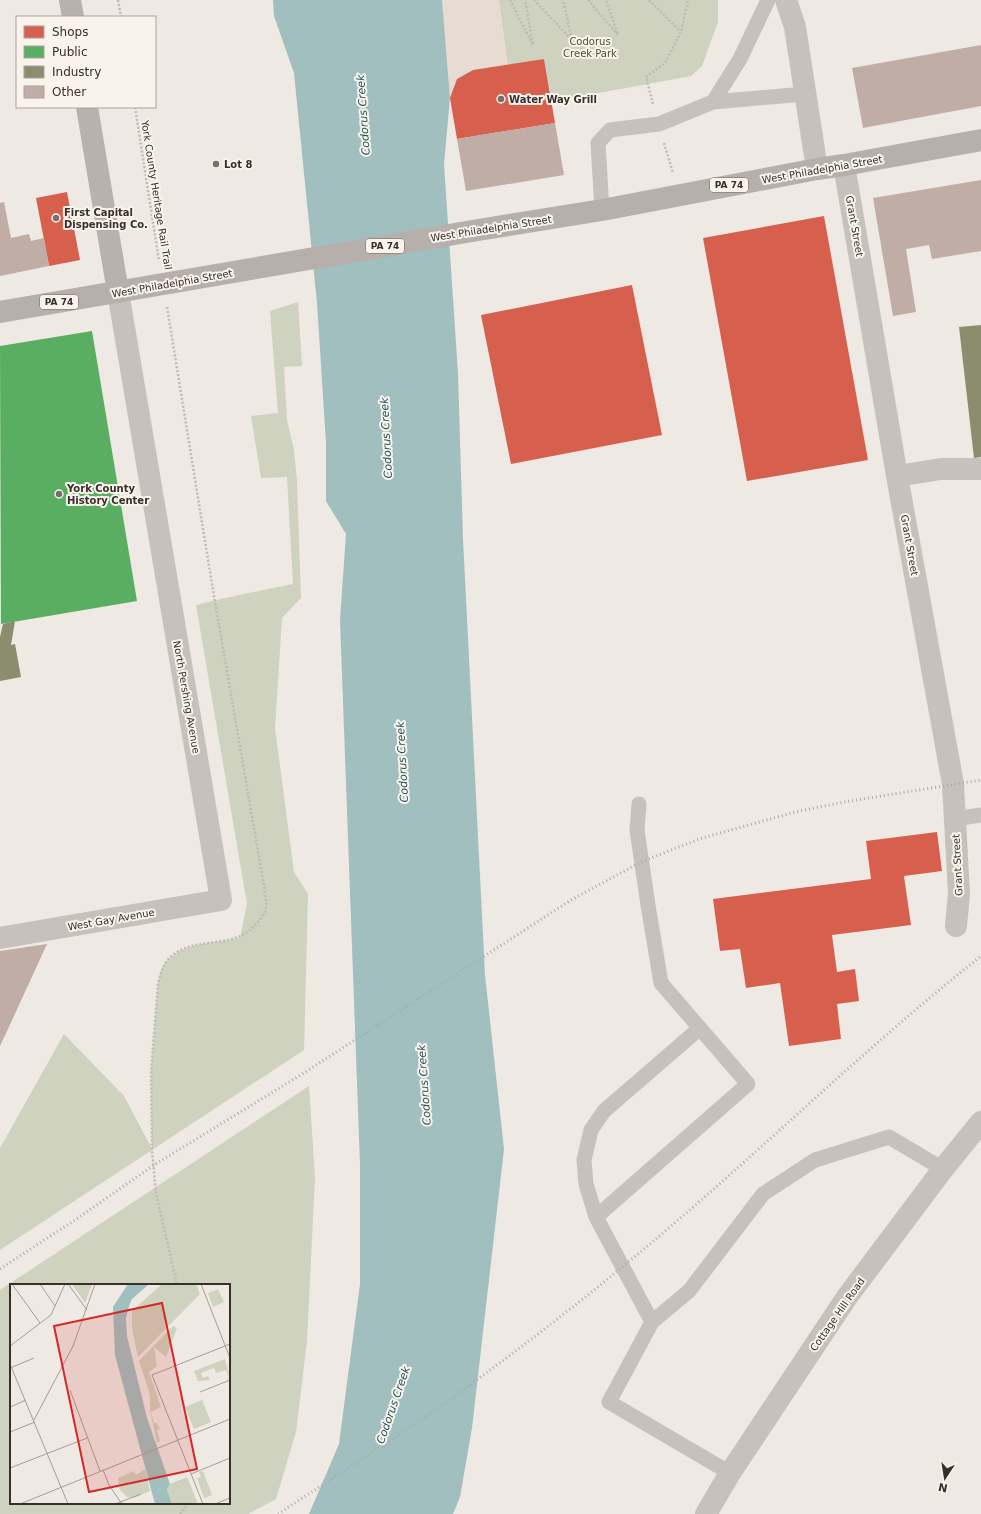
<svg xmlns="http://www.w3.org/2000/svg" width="981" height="1514" viewBox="0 0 981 1514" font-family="'DejaVu Sans',sans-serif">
<rect width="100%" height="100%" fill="#eee9e3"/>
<path fill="#cfd2be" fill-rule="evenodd" d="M442 0H718V22L702 66 691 76 572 98 552 101 544 59 473 70Z
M298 302 302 366 284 367 287 420 294 450 297 481 301 598 282 618 275 728 294 872 308 894 304 1050 0 1250V1148L64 1034 124 1096 152 1149 151 1072 158 983C159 978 160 972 162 968 177 941 214 944 240 938L247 904 196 605 225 598 293 584 287 477 261 478 251 416 278 413 270 311Z
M309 1086 315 1177 307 1341 296 1432 276 1499 248 1514H0V1290ZM11 1285H229V1503H11Z"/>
<path fill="#e7dcd1" d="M442 0H499L508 65 450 98Z"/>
<path fill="#a0bfbe" d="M273 0H442L450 98 444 164 458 373 463 539 485 975 504 1149 472 1428 460 1497 453 1514H309L339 1444 360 1284V1164L340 620 346 534 326 501V443L317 303 294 73 274 16Z"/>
<path fill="#d6604d" d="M544 59 555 123 457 139 450 98 457 79 473 70Z
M67 192 80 260 49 266 36 198Z
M824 216 868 460 747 481 703 238Z
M632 285 662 435 511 464 481 315Z
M937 832 942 871 904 876 911 925 832 935 837 972 855 969 859 1001 837 1004 841 1039 789 1046 780 983 746 988 740 949 720 951 713 899 871 879 866 841Z"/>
<path fill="#5aae61" d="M92 331 137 601 1 624 0 346Z"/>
<path fill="#8c8c6e" d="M981 325V457L974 458 959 327Z
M15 621 11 645 15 644 21 677 0 681V637L3 624Z"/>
<path fill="#c0ada6" d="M981 45V106L863 128 852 68Z
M555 123 564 175 466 191 457 139Z
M981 180V251L932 259 929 245 906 249 916 312 893 316 873 198Z
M4 202 11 238 29 234 31 241 44 238 49 266 0 276V203Z
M47 944 8 1029 0 1046V951Z"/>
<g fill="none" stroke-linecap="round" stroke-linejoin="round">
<path stroke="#c0bab5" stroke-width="2.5" stroke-dasharray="2 2" stroke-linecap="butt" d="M118 0 121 17
M510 0 533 45 525 0
M534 0 572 40 563 0
M588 0 618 35 606 0
M649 0 680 31
M653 104 646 77 665 63 681 32 688 0
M135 107 159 261
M664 143 673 173
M167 307 212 584 265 892C265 897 267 903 266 907 265 913 261 919 257 923 236 950 199 936 174 954 164 961 161 972 158 983L151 1072 152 1150 156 1193 177 1285
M180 1514 189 1503"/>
<path stroke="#c7c1bc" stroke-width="15" d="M713 102 805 94
M602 210 598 143 610 130 659 124 713 102 740 59 768 0
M639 804 637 830 648 905 661 983 748 1084 596 1217 652 1322 609 1402 730 1473
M955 819 981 815
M596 1217 586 1184 584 1160 591 1130 604 1111 700 1028
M652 1322 689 1291 763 1194 815 1160 889 1137 943 1169"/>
<path stroke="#c7c1bc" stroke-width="22" d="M786 0 795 27 817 169
M844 165 897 476 953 784 959 894 956 926
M897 476 941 469H981
M0 938 221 900 118 292
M706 1514 730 1473 847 1297 943 1169 981 1122"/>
<path stroke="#b8b1ad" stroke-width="22" d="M70 0 73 17
M87 107 118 292"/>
<path stroke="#b6afab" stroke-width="22" d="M0 312 478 230 602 210 817 169 844 165 981 140"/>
<path stroke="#afaaa6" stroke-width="3" stroke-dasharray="1 3" stroke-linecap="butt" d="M0 1269 78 1218 154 1165 307 1071 571 900 641 862 699 839 795 812 844 802 981 780
M278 1514C329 1480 382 1448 432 1412 507 1359 580 1303 650 1244 762 1150 866 1047 981 956"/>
</g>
<g fill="#786f6b" stroke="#f9f3ec" stroke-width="1.5">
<circle cx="501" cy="99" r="4"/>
<circle cx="216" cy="164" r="4"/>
<circle cx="56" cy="218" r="4"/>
<circle cx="59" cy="494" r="4"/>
</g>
<g text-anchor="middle" stroke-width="4" stroke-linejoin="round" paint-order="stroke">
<g fill="#f9f3ec" stroke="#726964" stroke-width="1">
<rect x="710" y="178" width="38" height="14" rx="3"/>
<rect x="366" y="239" width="38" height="14" rx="3"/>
<rect x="40" y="295" width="38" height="14" rx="3"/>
</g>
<g font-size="9" font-weight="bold" fill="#382e2a">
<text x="729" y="188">PA 74</text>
<text x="385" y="249">PA 74</text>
<text x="59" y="305">PA 74</text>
</g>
<g font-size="10" fill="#48552f" stroke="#f9f3ec">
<text x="590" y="45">Codorus<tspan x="590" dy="12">Creek Park</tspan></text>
</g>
<g font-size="10" font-weight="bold" fill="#382e2a" stroke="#f9f3ec" text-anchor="start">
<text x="509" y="103">Water Way Grill</text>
<text x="224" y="168">Lot 8</text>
<text x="64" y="216">First Capital<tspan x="64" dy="12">Dispensing Co.</tspan></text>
<text x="67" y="492">York County<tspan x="67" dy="12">History Center</tspan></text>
</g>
<g font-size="10" fill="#382e2a" stroke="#f9f3ec">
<text transform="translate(822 169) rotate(-10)" y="4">West Philadelphia Street</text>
<text transform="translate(157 195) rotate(81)" y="4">York County Heritage Rail Trail</text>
<text transform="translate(855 226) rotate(80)" y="4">Grant Street</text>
<text transform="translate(491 228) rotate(-9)" y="4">West Philadelphia Street</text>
<text transform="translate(172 283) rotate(-10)" y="4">West Philadelphia Street</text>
<text transform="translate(910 545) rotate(80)" y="4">Grant Street</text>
<text transform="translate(187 697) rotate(80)" y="4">North Pershing Avenue</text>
<text transform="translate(957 865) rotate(-93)" y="4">Grant Street</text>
<text transform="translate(111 919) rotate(-10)" y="4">West Gay Avenue</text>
<text transform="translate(837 1314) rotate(-55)" y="4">Cottage Hill Road</text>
</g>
<g font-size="11" font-style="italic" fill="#215558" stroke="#f9f3ec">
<text transform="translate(363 115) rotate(-94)" y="4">Codorus Creek</text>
<text transform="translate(386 438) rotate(-93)" y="4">Codorus Creek</text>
<text transform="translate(402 762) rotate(-93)" y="4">Codorus Creek</text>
<text transform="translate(424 1085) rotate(-94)" y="4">Codorus Creek</text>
<text transform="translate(393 1405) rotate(-71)" y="4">Codorus Creek</text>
</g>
</g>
<g transform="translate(10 1284)">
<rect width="220" height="220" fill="#eee9e3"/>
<path d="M62 0H82L75 19ZM152 0H186L190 10 128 73 122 45V27ZM208 5 214 18 203 23 198 9ZM163 42 167 44 156 73 144 63 147 82 139 88 151 123 141 128 144 139H147L150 145 147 146 150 157 147 159 140 126V111L129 77ZM215 75 220 94 216 96 219 93 216 86 206 89 204 84 191 89 193 94 198 92 200 96 188 97 184 87ZM192 116 201 138 184 145 175 123ZM135 185 140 207 124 214 117 213 110 206 108 194 124 187 126 191ZM193 187 202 211 194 214 187 194 191 193 189 188ZM177 193 188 220H162L157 205 160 200Z" fill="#cfd2be"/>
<path d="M118 0H139L122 15 119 22 116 34 117 52 137 134 160 200 157 205 162 220H145L105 71 103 23Z" fill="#a0bfbe"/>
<path fill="none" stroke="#a59e99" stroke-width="1" d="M2 0 30 39M30 0 45 22M58 0 77 26M191 0 220 74M0 62 41 31 55 0M0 80 58 220M0 84 24 74M60 106 90 187M190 108 220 96M0 123 16 116M24 136 63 62 85 0M0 148 25 138M0 184 77 154M93 186 99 201 112 220M181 190 220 174M10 220 220 135M105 220 131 210M193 220 142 91 220 60M205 220 220 214"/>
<path fill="#d62828" fill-opacity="0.15" stroke="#d62828" stroke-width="2" d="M152 19 187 185 79 208 44 42Z"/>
<rect width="220" height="220" fill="none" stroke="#382e2a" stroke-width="2"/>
</g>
<rect x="16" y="16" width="140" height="92" fill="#f9f3ec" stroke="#aca49e"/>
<rect x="24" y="26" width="20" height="12" fill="#d6604d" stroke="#aca49e"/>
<text x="52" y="36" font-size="12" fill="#382e2a">Shops</text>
<rect x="24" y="46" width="20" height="12" fill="#5aae61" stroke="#aca49e"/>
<text x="52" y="56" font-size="12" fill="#382e2a">Public</text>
<rect x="24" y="66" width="20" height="12" fill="#8c8c6e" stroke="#aca49e"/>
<text x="52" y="76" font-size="12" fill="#382e2a">Industry</text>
<rect x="24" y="86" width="20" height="12" fill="#c0ada6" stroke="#aca49e"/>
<text x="52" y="96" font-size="12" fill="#382e2a">Other</text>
<g transform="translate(945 1478) rotate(192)" stroke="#f9f3ec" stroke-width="3" paint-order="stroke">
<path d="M0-3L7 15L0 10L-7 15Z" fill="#382e2a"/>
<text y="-6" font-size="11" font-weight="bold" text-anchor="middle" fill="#382e2a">N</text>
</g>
</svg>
